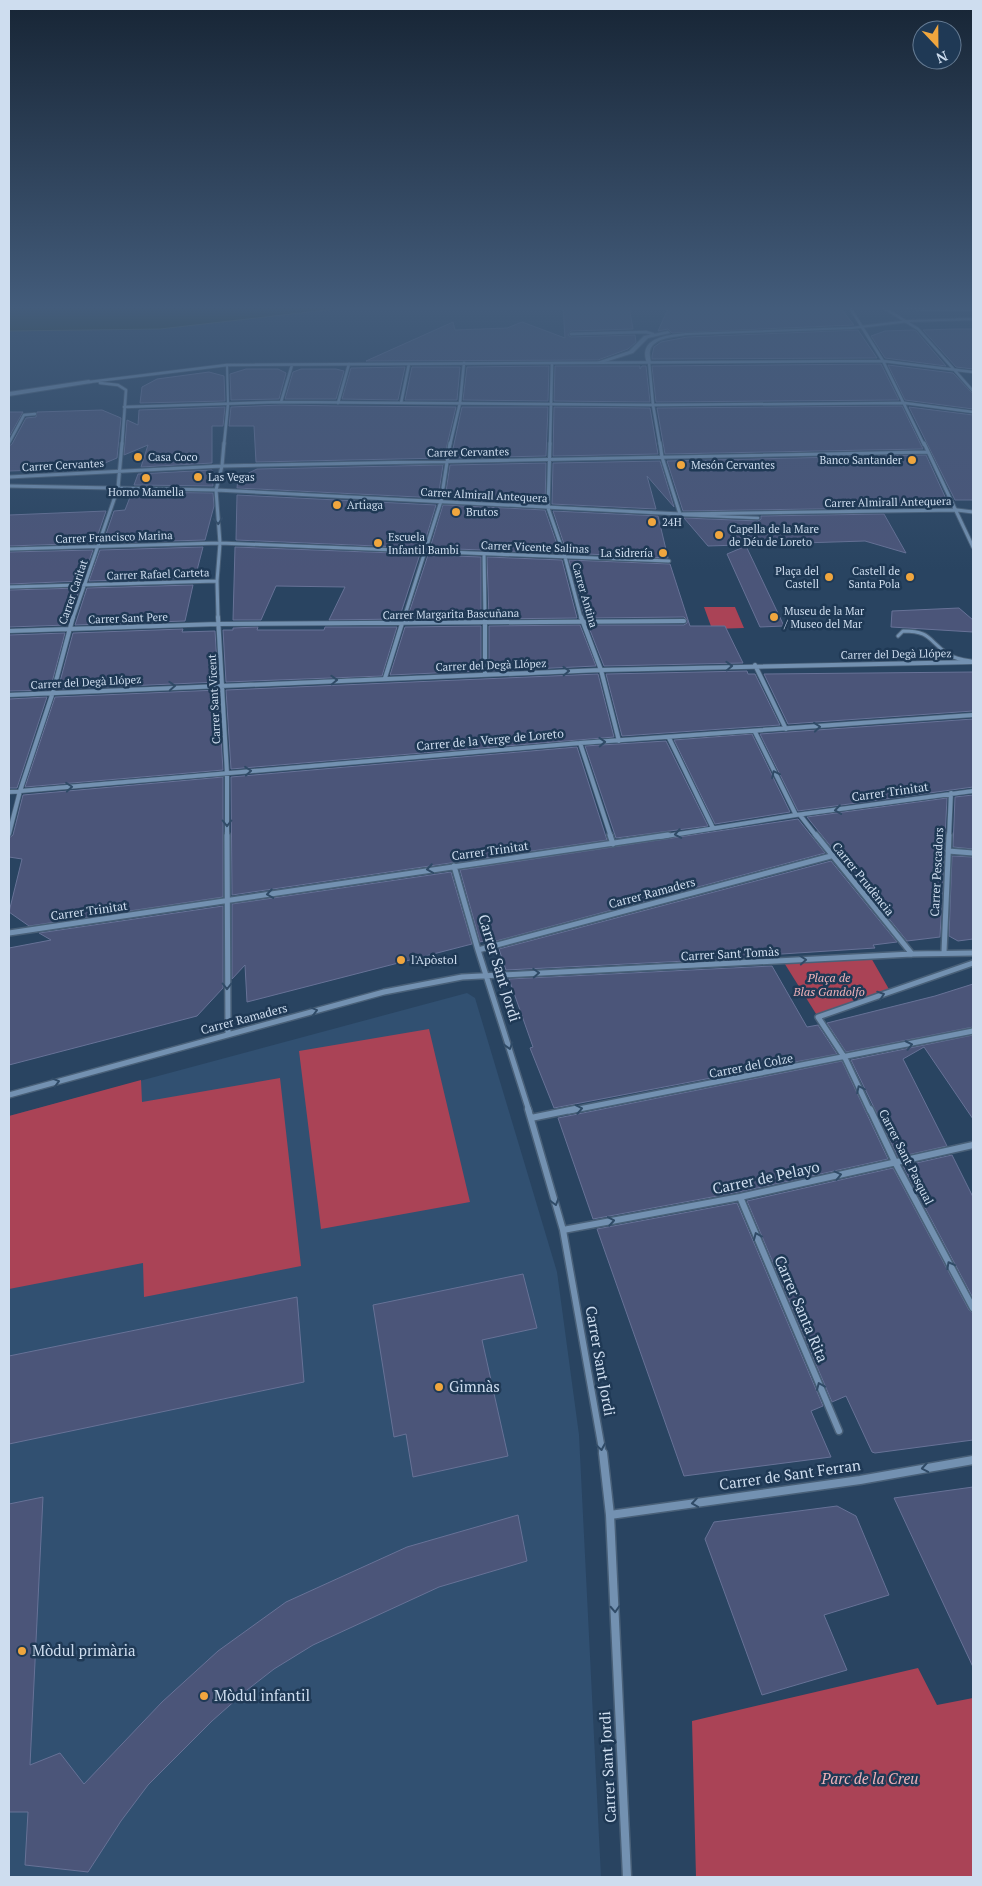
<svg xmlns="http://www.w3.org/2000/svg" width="982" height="1886" viewBox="0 0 982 1886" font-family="'PT Serif',serif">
<rect width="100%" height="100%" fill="#294461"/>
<path fill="#315071" d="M467 993 475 998 557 1272 579 1435 601 1877H9V1116Z"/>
<path fill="#aa4356" d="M704 607H735L744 628 712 629Z
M870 956 890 991 818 1017 783 961Z
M429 1029 470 1202 321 1229 299 1051Z
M280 1078 301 1266 144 1297 143 1263 9 1289V1116L141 1080 142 1102Z
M918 1668 937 1705 973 1698V1877H696L692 1721Z"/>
<path fill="#20320f" stroke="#546552" d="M9 306H362L160 329 9 331Z"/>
<path fill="#4b5579" stroke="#677297" d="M563 306H629L633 329 571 331 568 335 571 337 635 335 636 342 628 349 598 360 366 361 453 322 455 330 507 328 522 322 565 338Z
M781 306H839L854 325 672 333 668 329 658 331 668 309 782 308Z
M955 329H973V369L956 367 923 330Z
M858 330 877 358 652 359V356L654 347 661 342 687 337Z
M914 330 916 331 946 366 885 358 871 336 885 331Z
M881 364 899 400 656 402 652 366Z
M888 365 953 373 973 394V409L905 400Z
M549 366 548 401 463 400 467 367Z
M555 366H640V369L642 366H646L650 402 554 401Z
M405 367 398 400 342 399 351 368Z
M412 367H460L457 400H405Z
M246 369H278L286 373 279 399 231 400 230 374Z
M301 369H336L344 371 336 399H285L293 372Z
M209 372 224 376 225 401 140 403 142 387 157 379Z
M281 405 338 406 456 407 444 458 256 462 254 426H229L231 407Z
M902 406 923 449 665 454 657 408Z
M225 407 223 426H212V463L141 467 148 445 124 455 127 420 138 425 139 410Z
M462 407H548L546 456 451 458Z
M554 407 650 408 658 454 553 456Z
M909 407 973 415V500H955Z
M102 410 121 418 117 458 93 468 9 471V446L12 444 26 418 36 417 37 412Z
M9 412H23L9 437Z
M926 455 947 501 876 503 879 508 683 511 667 461Z
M660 461 674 507 647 476 656 509 552 504 553 463Z
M546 463 545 504 445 498 450 465Z
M443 465 438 498 237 488 238 478 257 469Z
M212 470 213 486 134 485 138 474Z
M132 492 213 493 214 506 205 540 103 543 114 511 125 510Z
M237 495 436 505 423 548 236 540Z
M443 505 545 510 560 553 430 548Z
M106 511 95 543 9 546V515Z
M553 511 658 516 668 558 567 553Z
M884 514 906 553 865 541 708 546 684 518 758 521 761 519V516Z
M746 546 784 626 760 627 727 554Z
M203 547 195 578 89 581 100 550Z
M235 547 420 554 399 619 329 620 345 587 276 586 261 620H233Z
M93 550 82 581 9 584V552Z
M428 555 481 557V619H407Z
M487 557 562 560 577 618 489 619Z
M569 560 670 564 690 626H725L743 663 604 666 588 625H684L687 623V620L684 617 585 618Z
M193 585 185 621 75 625 87 588Z
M80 588 67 625 9 627V590Z
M959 608 973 620V632L891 627 892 611Z
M580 625 596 666 489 671V626Z
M481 626V671L390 675 405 627Z
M258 627 257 630H324L325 627H397L382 676 226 682 223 630H233V628Z
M183 629 182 632 215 631 218 682 58 689 73 633Z
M65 633 50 690 9 691V635Z
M747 671 748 674H755L780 725 622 736 606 674Z
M973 672V711L788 724 764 674Z
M598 674 614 737 231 769 226 690Z
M218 690 223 770 25 787 55 697Z
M47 697 17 788H9V699Z
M973 719V787L798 811 760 734Z
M752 734 790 812 715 824 674 740Z
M666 741 708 826 616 838 585 746Z
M577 747 607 840 232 895 231 777Z
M223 777V897L29 926 9 912 22 859 9 857V838L13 835 23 795Z
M973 795V849L953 847 955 797Z
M947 798 940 937 907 941 807 817Z
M798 819 825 853 496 941 495 938 480 942 460 870Z
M952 856 973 857V939L958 941 949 936Z
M831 861 897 942 873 945 875 948 766 955 767 957 506 970 499 949Z
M451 872 472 944 247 1002 245 965 232 979V904Z
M223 906V988L197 1016 9 1065V948L51 940 39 933Z
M772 966 807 1027 818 1025 837 1054 554 1108 530 1048 533 1047 509 979Z
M973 984V1027L846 1052 827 1023 935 996Z
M973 1035V1119L924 1047 903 1059 947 1146 898 1157 851 1060Z
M842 1061 888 1159 739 1192 593 1219 558 1118Z
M952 1155 973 1197V1298L903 1166Z
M893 1168 969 1310 973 1313V1440L875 1453 872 1452 846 1396 832 1402 747 1201Z
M737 1203 823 1406 811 1411 831 1457 684 1476 597 1229Z
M523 1274 537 1328 482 1340 508 1456 413 1477 406 1434 394 1437 373 1305Z
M297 1297 304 1382 9 1444V1356Z
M973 1487V1667L894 1498Z
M43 1497 30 1765 60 1753 84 1784 162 1702 218 1651 286 1602 407 1547 518 1515 527 1561 439 1587 313 1645 274 1669 247 1690 212 1721 148 1785 121 1821 88 1872 25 1865 28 1812H9V1504Z
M837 1506 856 1516 889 1595 824 1615 847 1670 762 1695 705 1539 714 1522Z"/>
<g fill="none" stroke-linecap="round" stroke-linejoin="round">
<defs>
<path id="lane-far2" d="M227 365 228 404"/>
<path id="lane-far1" d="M683 515 758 518"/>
<path id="lane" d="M898 636 903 631C932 631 928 641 948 654 955 659 963 660 971 661"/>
<path id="street-far5" d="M849 306 883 361 924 445
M881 306 918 329 973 391
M895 306 930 310H973
M571 334 646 332 653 334
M649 362 653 405 660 445
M89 382 227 365 883 361 973 372
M100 383 118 385 126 390 122 445
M281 402 292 365
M338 403 349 364
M401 403 409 364
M124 407 281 402 653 405 905 403 973 412
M9 443 24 415 35 414
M224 445 228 404
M450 445 460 403 464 363
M550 445 552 363"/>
<path id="street-far4" d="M550 443 548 508 565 557 581 618
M660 443 662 457 680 514
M924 443 973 547
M9 477 222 466 928 452
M9 486 216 490 680 514 957 510 973 512
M9 549 220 543 669 561
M484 554 485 618
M9 587 217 581
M73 618 118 488 122 443
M218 618 217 581 220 543 216 490 222 466 224 443
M404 618 441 501 450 443"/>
<path id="street-far3" d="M218 617 227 773V837
M485 617V674
M581 617 601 670 619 741
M9 631 218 624 684 621
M755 665 786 729
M385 678 404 617
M9 695 601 670 973 662
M755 732 796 815
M669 738 713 828
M580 743 611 837
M9 792 580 743 973 715
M800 815 817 837
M9 834 20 791 53 692 73 617
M660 837 796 815 973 791
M949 837 951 793"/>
<path id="street-far2" d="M227 835 228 1034
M610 835 613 844
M816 835 912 954
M948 851 973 853
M454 866 478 950 529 1111
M9 933 668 835
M478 950 831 856
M944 952 949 835
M9 1095 384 992 462 977 912 954 973 953
M569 1111 973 1031
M870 1111 845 1058 818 1017 973 963"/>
<path id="street-far1" d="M528 1109 563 1230 603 1455
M870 1109 895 1162 973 1308
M531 1118 575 1109
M740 1197 839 1431
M563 1230 740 1197 973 1145"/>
<path id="street" d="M603 1453 610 1515 627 1877
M610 1515 860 1480 973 1460"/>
<path id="secondary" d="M973 318V320L909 322 852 329 687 335C676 337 653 337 650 351 649 355 651 360 651 363H647C637 337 669 335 687 333L852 327 909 320Z
M668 331 670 333 648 338 633 353 602 363 597 362 629 351 644 336Z
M89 380 92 382 91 383 9 396V392Z"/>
</defs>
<use href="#lane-far2" stroke="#496078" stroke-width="3"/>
<use href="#lane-far1" stroke="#496078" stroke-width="4.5"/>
<use href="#lane" stroke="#496078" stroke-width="5"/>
<use href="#street-far5" stroke="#496078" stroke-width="4"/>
<use href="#street-far4" stroke="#496078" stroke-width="5"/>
<use href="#street-far3" stroke="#496078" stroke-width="5.5"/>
<use href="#street-far2" stroke="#496078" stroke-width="8"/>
<use href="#street-far1" stroke="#496078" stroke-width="9"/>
<use href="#street" stroke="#496078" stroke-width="11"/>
<use href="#secondary" stroke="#496078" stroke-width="2"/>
<use href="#lane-far2" stroke="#7391b1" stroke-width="2"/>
<use href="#lane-far1" stroke="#7391b1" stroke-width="2.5"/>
<use href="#lane" stroke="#7391b1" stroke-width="3"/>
<use href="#street-far5" stroke="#7391b1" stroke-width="2.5"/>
<use href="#street-far4" stroke="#7391b1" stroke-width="3"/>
<use href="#street-far3" stroke="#7391b1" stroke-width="4"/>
<use href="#street-far2" stroke="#7391b1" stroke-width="5"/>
<use href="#street-far1" stroke="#7391b1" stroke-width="6"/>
<use href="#street" stroke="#7391b1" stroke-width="8"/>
<use href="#secondary" fill="#7391b1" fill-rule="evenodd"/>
</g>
<defs><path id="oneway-chevron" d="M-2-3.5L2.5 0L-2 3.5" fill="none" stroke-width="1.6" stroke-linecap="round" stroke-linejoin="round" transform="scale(1.25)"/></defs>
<g stroke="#304b67">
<use href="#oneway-chevron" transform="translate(218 521) rotate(86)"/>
<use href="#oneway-chevron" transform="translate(729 666) rotate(-2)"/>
<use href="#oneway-chevron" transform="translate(566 671) rotate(-2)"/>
<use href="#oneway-chevron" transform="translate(334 680) rotate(-2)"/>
<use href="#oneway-chevron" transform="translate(172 686) rotate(-3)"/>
<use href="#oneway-chevron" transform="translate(817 727) rotate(-5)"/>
<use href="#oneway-chevron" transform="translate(602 742) rotate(-2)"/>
<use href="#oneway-chevron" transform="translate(248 771) rotate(-5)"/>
<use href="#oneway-chevron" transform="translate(775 774) rotate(-116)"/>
<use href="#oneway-chevron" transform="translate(69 787) rotate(-5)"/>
<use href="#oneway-chevron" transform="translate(838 810) rotate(172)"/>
<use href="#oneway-chevron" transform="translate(227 823) rotate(90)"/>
<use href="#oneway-chevron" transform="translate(678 834) rotate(170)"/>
<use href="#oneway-chevron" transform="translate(430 869) rotate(171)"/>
<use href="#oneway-chevron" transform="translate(270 894) rotate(171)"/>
<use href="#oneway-chevron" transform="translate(803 960) rotate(-4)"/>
<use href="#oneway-chevron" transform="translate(536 973) rotate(-3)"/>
<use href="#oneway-chevron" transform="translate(227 986) rotate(90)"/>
<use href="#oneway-chevron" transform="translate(881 995) rotate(-19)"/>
<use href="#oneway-chevron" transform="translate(314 1011) rotate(-15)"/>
<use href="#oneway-chevron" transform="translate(909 1045) rotate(-12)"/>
<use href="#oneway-chevron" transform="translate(509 1046) rotate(73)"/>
<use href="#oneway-chevron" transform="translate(56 1082) rotate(-16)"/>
<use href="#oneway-chevron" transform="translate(860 1089) rotate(-116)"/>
<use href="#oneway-chevron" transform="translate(579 1109) rotate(-11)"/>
<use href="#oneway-chevron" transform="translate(838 1175) rotate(-13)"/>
<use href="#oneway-chevron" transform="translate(555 1202) rotate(74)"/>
<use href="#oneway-chevron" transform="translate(611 1221) rotate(-10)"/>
<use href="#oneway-chevron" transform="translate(757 1236) rotate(-113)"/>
<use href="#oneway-chevron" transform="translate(950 1265) rotate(-118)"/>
<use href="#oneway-chevron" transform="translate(820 1386) rotate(-113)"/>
<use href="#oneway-chevron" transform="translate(601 1447) rotate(80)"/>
<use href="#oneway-chevron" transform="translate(925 1468) rotate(170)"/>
<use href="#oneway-chevron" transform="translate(695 1503) rotate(172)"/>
<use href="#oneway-chevron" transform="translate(615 1609) rotate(87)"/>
</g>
<linearGradient id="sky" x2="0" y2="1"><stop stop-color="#172535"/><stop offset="0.54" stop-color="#435c7b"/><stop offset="1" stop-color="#435c7b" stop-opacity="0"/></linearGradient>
<rect width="982" height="570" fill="url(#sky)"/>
<g fill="#f0a63e" stroke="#1f3955" stroke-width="2">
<circle cx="138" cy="457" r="5"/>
<circle cx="912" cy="460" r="5"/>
<circle cx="681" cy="465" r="5"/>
<circle cx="198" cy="477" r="5"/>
<circle cx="146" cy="478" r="5"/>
<circle cx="337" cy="505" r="5"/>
<circle cx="456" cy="512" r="5"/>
<circle cx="652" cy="522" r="5"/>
<circle cx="719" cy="535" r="5"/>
<circle cx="378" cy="543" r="5"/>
<circle cx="663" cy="553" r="5"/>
<circle cx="829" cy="577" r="5"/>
<circle cx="910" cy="577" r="5"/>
<circle cx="774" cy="617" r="5"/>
<circle cx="401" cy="960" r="5"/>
<circle cx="439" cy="1387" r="5"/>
<circle cx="22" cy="1651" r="5"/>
<circle cx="204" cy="1696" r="5"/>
</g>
<g text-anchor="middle" stroke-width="5" stroke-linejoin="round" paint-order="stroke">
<g font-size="11" fill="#ceddef" stroke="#1f3955">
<text transform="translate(468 452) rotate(-1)" y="4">Carrer Cervantes</text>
<text transform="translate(63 465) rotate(-3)" y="4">Carrer Cervantes</text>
<text transform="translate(484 495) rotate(3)" y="4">Carrer Almirall Antequera</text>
<text transform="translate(888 502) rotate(-1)" y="4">Carrer Almirall Antequera</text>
<text transform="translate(114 537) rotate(-2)" y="4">Carrer Francisco Marina</text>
<text transform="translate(535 547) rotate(2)" y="4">Carrer Vicente Salinas</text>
<text transform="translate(158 574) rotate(-2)" y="4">Carrer Rafael Carteta</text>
<text transform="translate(73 592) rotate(-71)" y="4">Carrer Caritat</text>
<text transform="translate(585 595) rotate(74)" y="4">Carrer Antina</text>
<text transform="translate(451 614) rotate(-1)" y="4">Carrer Margarita Bascuñana</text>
<text transform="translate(128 618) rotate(-2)" y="4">Carrer Sant Pere</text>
<text transform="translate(896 654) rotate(-1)" y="4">Carrer del Degà Llópez</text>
<text transform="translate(491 665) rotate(-2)" y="4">Carrer del Degà Llópez</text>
<text transform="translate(86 682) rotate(-3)" y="4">Carrer del Degà Llópez</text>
<text transform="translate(214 699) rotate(-93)" y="4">Carrer Sant Vicent</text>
</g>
<g font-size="11" fill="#ceddef" stroke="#1f3955" text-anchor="start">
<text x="148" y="461">Casa Coco</text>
<text x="902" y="464" text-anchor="end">Banco Santander</text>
<text x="691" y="469">Mesón Cervantes</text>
<text x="208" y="481">Las Vegas</text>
<text x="146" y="496" text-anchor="middle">Horno Mamella</text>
<text x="347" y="509">Artiaga</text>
<text x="466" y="516">Brutos</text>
<text x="662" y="526">24H</text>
<text x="729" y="533">Capella de la Mare<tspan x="729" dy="13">de Déu de Loreto</tspan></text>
<text x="388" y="541">Escuela<tspan x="388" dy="13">Infantil Bambi</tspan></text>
<text x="653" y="557" text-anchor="end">La Sidrería</text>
<text x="819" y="575" text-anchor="end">Plaça del<tspan x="819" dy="13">Castell</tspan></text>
<text x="900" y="575" text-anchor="end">Castell de<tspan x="900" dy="13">Santa Pola</tspan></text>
<text x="784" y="615">Museu de la Mar<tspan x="784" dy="13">/ Museo del Mar</tspan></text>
</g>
<g font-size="12" fill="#ceddef" stroke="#1f3955">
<text transform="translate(490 740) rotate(-5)" y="4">Carrer de la Verge de Loreto</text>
<text transform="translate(890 792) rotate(-8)" y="4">Carrer Trinitat</text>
<text transform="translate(490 851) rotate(-8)" y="4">Carrer Trinitat</text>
<text transform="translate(937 872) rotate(-87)" y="4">Carrer Pescadors</text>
<text transform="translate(863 879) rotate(51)" y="4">Carrer Prudència</text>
<text transform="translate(652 893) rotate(-15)" y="4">Carrer Ramaders</text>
<text transform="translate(89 911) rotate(-8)" y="4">Carrer Trinitat</text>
<text transform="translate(730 954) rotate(-3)" y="4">Carrer Sant Tomàs</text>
<text transform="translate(244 1019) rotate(-15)" y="4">Carrer Ramaders</text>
<text transform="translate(751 1066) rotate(-11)" y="4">Carrer del Colze</text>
<text transform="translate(906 1157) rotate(63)" y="4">Carrer Sant Pasqual</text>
</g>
<g font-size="12" fill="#ceddef" stroke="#1f3955" text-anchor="start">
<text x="411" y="964">l'Apòstol</text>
</g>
<g font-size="12" font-style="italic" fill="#efb1b8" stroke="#1f3955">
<text x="829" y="982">Plaça de<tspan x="829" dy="14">Blas Gandolfo</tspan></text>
</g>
<g font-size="15" fill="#ceddef" stroke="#1f3955">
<text transform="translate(499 968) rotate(73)" y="5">Carrer Sant Jordi</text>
<text transform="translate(766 1178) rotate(-12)" y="5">Carrer de Pelayo</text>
<text transform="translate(801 1309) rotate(67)" y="5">Carrer Santa Rita</text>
<text transform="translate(600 1361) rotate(80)" y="5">Carrer Sant Jordi</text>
<text transform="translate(790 1475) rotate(-8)" y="5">Carrer de Sant Ferran</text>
<text transform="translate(608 1767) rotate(-93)" y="5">Carrer Sant Jordi</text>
</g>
<g font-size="15" fill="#ceddef" stroke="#1f3955" text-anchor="start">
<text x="449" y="1392">Gimnàs</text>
<text x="32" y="1656">Mòdul primària</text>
<text x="214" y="1701">Mòdul infantil</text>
</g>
<g font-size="15" font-style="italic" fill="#efb1b8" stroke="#1f3955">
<text x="870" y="1784">Parc de la Creu</text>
</g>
</g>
<rect width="982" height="1886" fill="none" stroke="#ceddef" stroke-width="20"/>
<g transform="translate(937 45) rotate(158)"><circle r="24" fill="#1f3955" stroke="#657b93"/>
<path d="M0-4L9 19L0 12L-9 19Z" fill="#f0a63e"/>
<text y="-8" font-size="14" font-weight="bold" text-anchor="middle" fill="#ceddef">N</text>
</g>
</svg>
